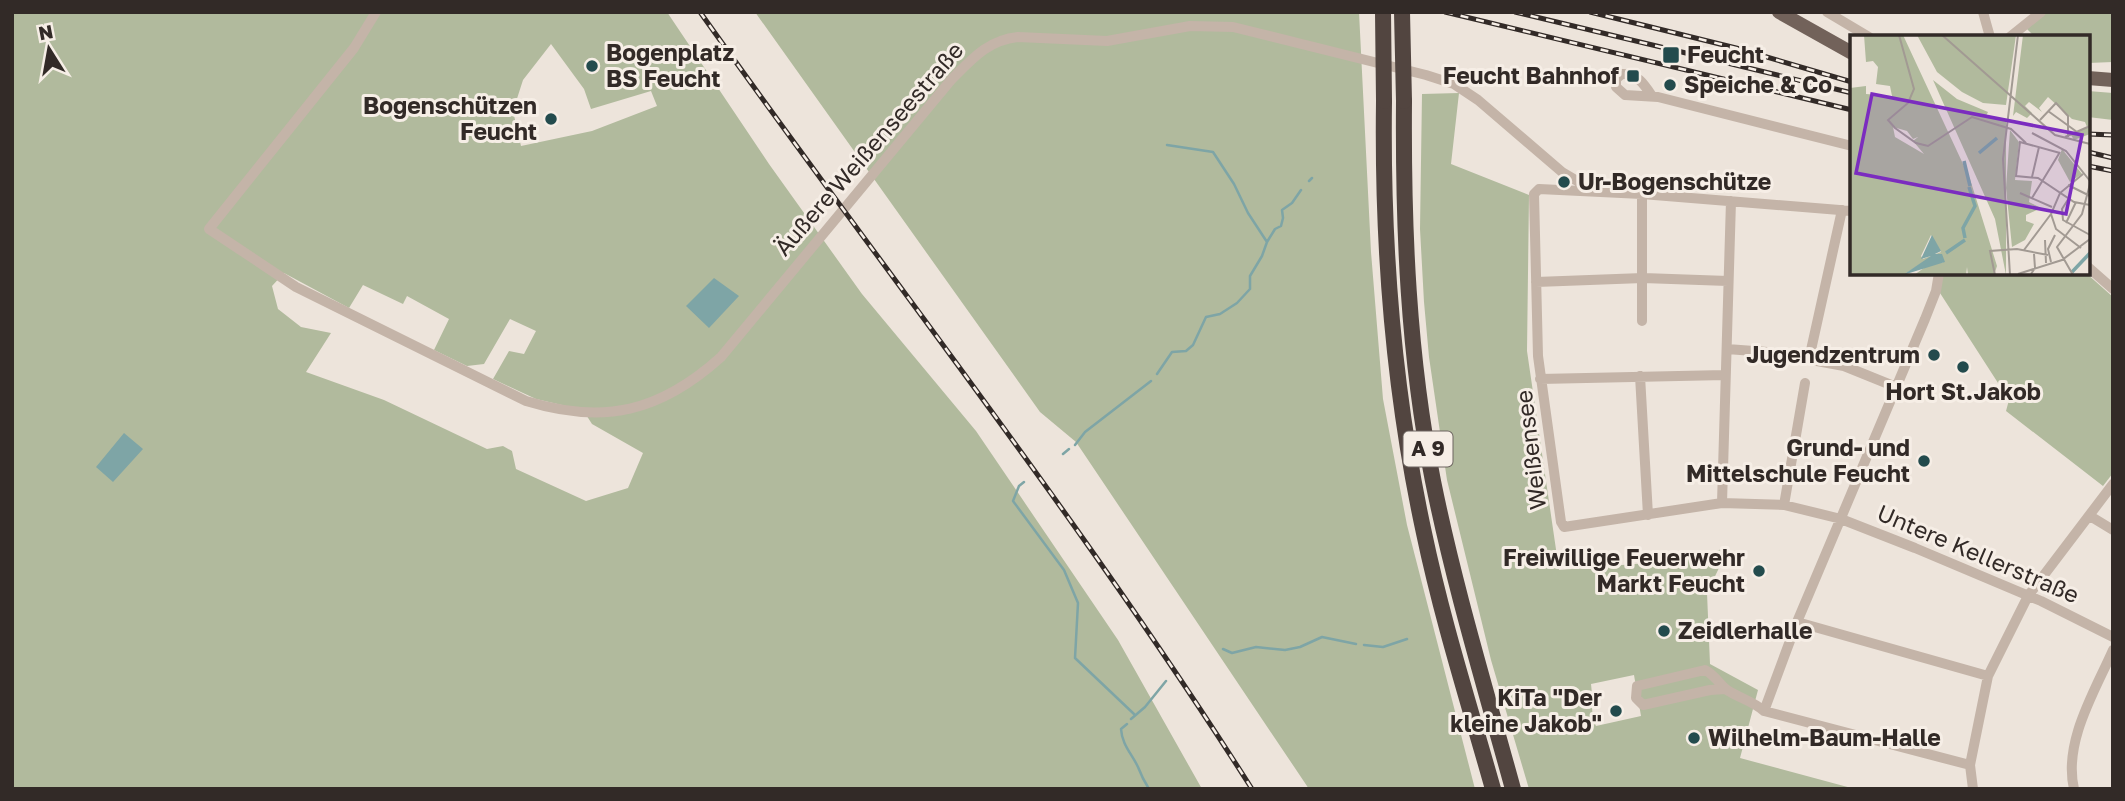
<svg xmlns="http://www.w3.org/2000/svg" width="2125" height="801" viewBox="0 0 2125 801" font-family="'Golos Text',sans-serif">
<rect width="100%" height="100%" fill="#ede4db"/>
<path fill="#b1ba9d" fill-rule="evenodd" d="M12 12H667L769 164 862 294 976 431 1118 640 1202 789H12ZM551 44 584 89 591 109 651 91 657 106 592 131 521 146 513 111 523 80ZM284 273 349 308 363 285 403 304 407 296 449 319 434 350 467 366 484 364 510 319 536 331 524 354 509 351 493 379 536 399 583 410 592 424 643 453 628 488 586 501 516 469 512 451 503 446 487 449 384 400 306 372 331 333 301 327 278 309 272 286Z
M755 12H1359L1371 252 1383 399 1407 525 1475 789H1309L1076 442 1040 412Z
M2035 12H2113V62L2088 63V37H2035L2021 23Z
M2088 91 2113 93V120L2088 117Z
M1459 93 1451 164 1529 195 1527 351 1559 570 1685 560 1729 547 1707 593 1710 664 1758 690 1740 758 1855 789H1529L1491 660 1447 480 1429 357 1424 302 1420 229 1422 94ZM1634 675 1641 716 1596 726C1590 714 1593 698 1591 684Z
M1943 273H2086L2113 297V473L2103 486 2006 411 2009 400 1940 293Z"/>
<path fill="#7ea5a6" d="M714 278 739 296 709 328 686 306Z
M124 433 143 449 113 482 96 467Z"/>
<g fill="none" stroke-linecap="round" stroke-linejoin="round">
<path stroke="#7ea5a6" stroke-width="2.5" d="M1167 145 1213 152 1234 184 1248 213 1267 242
M1309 181 1312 178
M1157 374 1172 352 1186 351 1193 345 1206 317 1220 314 1237 303 1250 289V276L1262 256 1267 242 1275 229 1281 226 1283 218 1282 210 1292 203 1301 190
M1075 445 1085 432 1151 381
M1063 454 1069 449
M1024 482 1019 486 1013 501 1064 570 1078 603 1075 658 1134 714
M1364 645 1383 647 1407 639
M1223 649 1232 653 1256 647 1285 650 1300 647 1322 637 1356 644
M1131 719 1145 707 1166 681
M1127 724 1121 729C1122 745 1132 754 1138 767 1141 775 1144 781 1149 789"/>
<path stroke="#c4b4a8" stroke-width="10" d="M376 12 354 48 209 229 296 287 526 401C604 425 660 412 721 357L951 80C972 59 988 40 1018 37L1107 41 1190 26 1233 27 1426 75 1454 84 1478 100 1562 172 1594 191
M1827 12 1869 37
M1983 12 1990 37
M2010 37 2041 12
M1652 96C1644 84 1637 73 1622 74L1616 79V87L1625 95 1658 97 1852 146
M1642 194V321
M1852 211 1642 194 1539 189 1534 194 1538 356 1561 522 1564 527 1722 503 1784 505 1841 519 1915 548 2041 601 2113 637
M2088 267 2113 289
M1536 282 1643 278 1728 281
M1727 349 1767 352 1844 366 1896 387
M1809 359 1842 210
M1640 376 1648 515
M1540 379 1725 375
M1722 503 1731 201
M1784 505 1805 383
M2090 516 2113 530
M1797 622 1988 676
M1726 689 1710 690 1643 705 1636 698 1637 686 1705 670C1715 675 1719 684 1727 690 1739 698 1753 701 1764 711L1970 765
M1764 711 1797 622 1925 319 1936 291 1939 273
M1973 789 1970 765 1988 676 2028 596 2113 484
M2074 789C2063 742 2095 691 2113 650"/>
<path stroke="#72625a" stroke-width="14" d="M1779 12 1852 53
M2088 78 2113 80"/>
<path stroke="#524540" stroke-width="16" d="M1384 101C1382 246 1393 390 1424 533 1442 619 1469 704 1493 789
M1404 101C1403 228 1408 355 1433 481 1454 585 1485 687 1513 789"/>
<defs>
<path id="rail" d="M700 12C884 271 1082 521 1252 789
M1445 12 1852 110
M1515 12 1852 93
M1590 12 1736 48 1852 82
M2088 134 2113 135
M2088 152 2113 158
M2088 166 2113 171"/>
</defs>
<use href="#rail" stroke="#322a27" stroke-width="5"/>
<use href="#rail" stroke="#f6eee6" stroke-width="2.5" stroke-dasharray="8" stroke-linecap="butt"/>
<path stroke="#524540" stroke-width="16" d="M1383 12 1384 101
M1402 12 1404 101"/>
</g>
<g fill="#234b4d" stroke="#f6eee6" stroke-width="2.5">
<rect x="1662" y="46" width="18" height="18" rx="3.5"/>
<circle cx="592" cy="66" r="7"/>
<rect x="1626" y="69" width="14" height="14" rx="3.5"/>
<circle cx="1670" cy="85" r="7"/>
<circle cx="551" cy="119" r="7"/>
<circle cx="1564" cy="182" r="7"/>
<circle cx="1934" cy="355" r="7"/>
<circle cx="1963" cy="367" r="7"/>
<circle cx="1924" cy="461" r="7"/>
<circle cx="1759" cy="571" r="7"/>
<circle cx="1664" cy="631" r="7"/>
<circle cx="1616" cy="711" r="7"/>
<circle cx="1694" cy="738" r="7"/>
</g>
<g text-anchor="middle" stroke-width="6" stroke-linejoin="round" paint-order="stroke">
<rect fill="#f6eee6" stroke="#6d6560" stroke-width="2" x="1403.5" y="431.5" width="49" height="35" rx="5"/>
<g font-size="21" font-weight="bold" fill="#322a27">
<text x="1428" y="456">A 9</text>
</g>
<g font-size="23" font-weight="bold" fill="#322a27" stroke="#f6eee6" text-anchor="start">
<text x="606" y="61">Bogenplatz<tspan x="606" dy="26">BS Feucht</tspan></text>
<text x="1687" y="63">Feucht</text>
<text x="1619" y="84" text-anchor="end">Feucht Bahnhof</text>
<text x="1684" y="93">Speiche &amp; Co</text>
<text x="537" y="114" text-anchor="end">Bogenschützen<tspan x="537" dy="26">Feucht</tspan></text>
<text x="1578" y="190">Ur-Bogenschütze</text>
<text x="1920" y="363" text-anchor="end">Jugendzentrum</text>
<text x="1963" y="400" text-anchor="middle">Hort St.Jakob</text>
<text x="1910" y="456" text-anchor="end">Grund- und<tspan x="1910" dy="26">Mittelschule Feucht</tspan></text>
<text x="1745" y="566" text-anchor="end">Freiwillige Feuerwehr<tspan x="1745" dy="26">Markt Feucht</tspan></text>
<text x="1678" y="639">Zeidlerhalle</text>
<text x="1602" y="706" text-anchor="end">KiTa "Der<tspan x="1602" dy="26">kleine Jakob"</tspan></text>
<text x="1708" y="746">Wilhelm-Baum-Halle</text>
</g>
<g font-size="23" fill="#322a27" stroke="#f6eee6">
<text transform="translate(869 149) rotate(-49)" y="8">Äußere Weißenseestraße</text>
<text transform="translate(1531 450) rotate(-97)" y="8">Weißensee</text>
<text transform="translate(1978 554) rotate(23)" y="8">Untere Kellerstraße</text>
</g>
</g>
<g transform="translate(1850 35)">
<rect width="240" height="240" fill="#ede4db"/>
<path d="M14 0H53L120 144 147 231 144 240H118L117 232 116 240H64L81 228H93L85 220 53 240H0V53L16 51V59L42 61 40 51 26 49 28 32 23 26 16 27ZM43 92 57 96 63 104 68 102 63 106 74 119 45 102ZM81 200 91 217 73 224 71 221ZM67 0H166L156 70 133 68 112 57 87 37ZM173 0H240V99L224 105 221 100 237 92 235 87 222 84 198 62 189 73 192 77 179 67 175 71 182 78 177 83 166 77 163 81ZM83 45 107 64 138 77 136 81 156 86V240L145 184ZM160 95 169 107 165 145 182 146 179 167 191 173 176 180V186L184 189 175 205 162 212 156 153ZM212 114 232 139 220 147 208 125Z" fill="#b1ba9d" fill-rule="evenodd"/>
<path d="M82 200 91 216 85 219H92L95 227 53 240 81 221 71 224Z" fill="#7ea5a6"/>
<path fill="none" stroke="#7ea5a6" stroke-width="3.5" d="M129 118 147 103M114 126 120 151M115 203 113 193 125 171 119 152M96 218 115 205M222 237 240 218"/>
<path fill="none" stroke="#a29a93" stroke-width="2" d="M49 0 64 54 58 68 38 85 45 93 66 108 78 111 122 82 161 94 176 108M92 0 205 100 240 109M198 76 227 97M190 85 206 68 218 81V102M182 98 216 116 240 146M215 102 240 91M210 118 170 107 166 141 188 143 224 167 240 170M182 142 189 112M218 150 240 161M170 158 202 172M182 163 210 117M219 163 212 174 213 185 240 200M216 188 226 167M195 205 196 228M231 213 206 194 201 179 210 158 233 139M174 215 201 179M201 227 198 214 205 200M168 239 212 225 240 204M181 239 185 233 184 219M145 240 140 216 167 214 198 220M160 240 153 124 168 0M223 240 207 212 232 179 240 149"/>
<path fill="#7b2cbf" fill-opacity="0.15" stroke="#7b2cbf" stroke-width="3.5" d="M22 59 232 100 216 179 6 138Z"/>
<rect width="240" height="240" fill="none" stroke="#322a27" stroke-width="3.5"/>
</g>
<rect width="2125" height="801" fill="none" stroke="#322a27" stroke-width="28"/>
<g transform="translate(49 49) rotate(349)" stroke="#f6eee6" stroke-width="5" paint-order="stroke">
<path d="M0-5L12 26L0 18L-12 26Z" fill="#322a27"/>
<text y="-10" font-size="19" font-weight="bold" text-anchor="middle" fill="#322a27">N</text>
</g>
</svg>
